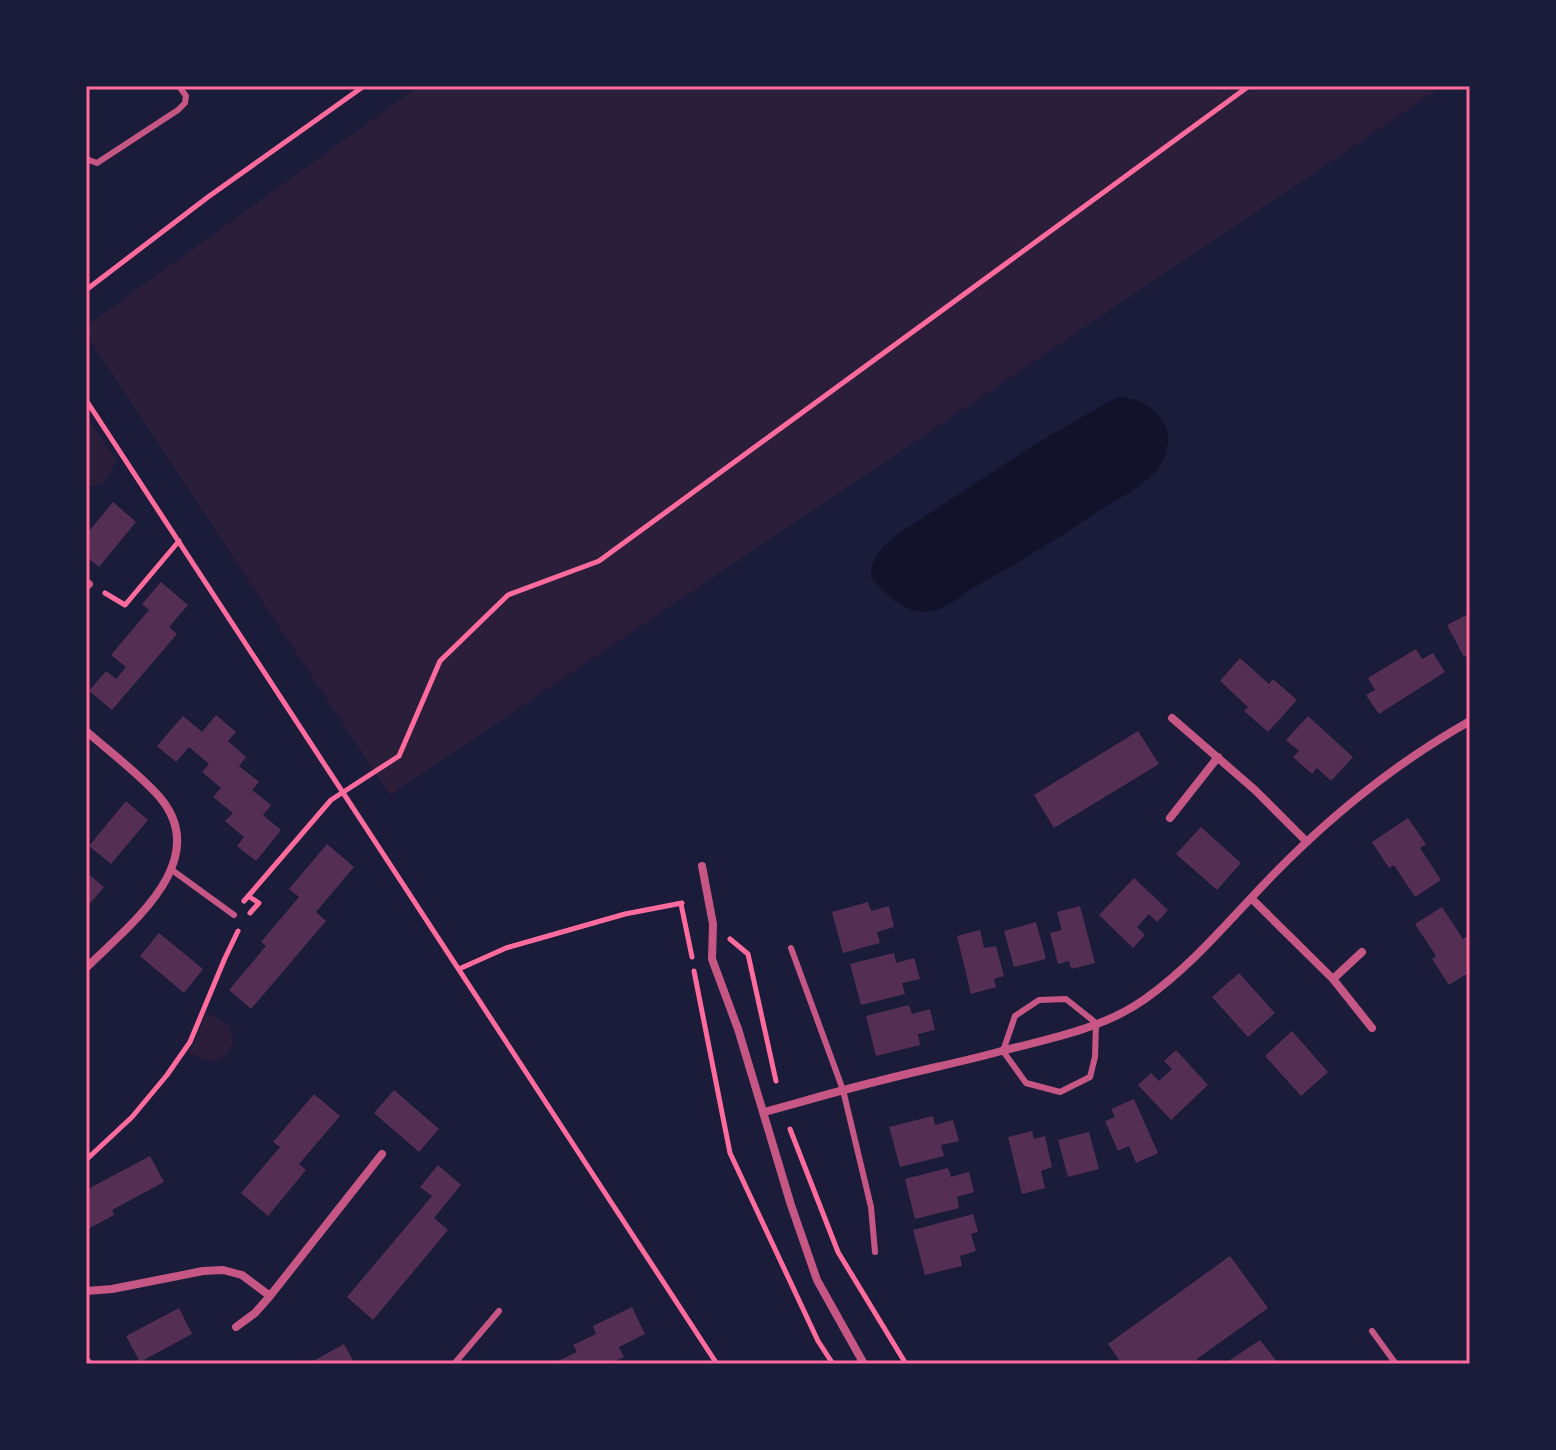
<svg xmlns="http://www.w3.org/2000/svg" width="1556" height="1450" viewBox="0 0 1556 1450" font-family="'Exo 2',sans-serif">
<rect width="100%" height="100%" fill="#1b1b3a"/>
<path fill="#2a1e3b" d="M419 86H1443L390 795 86 334V326Z
M86 416 117 461 102 485 86 486Z
M206 1012 230 1026 234 1042C221 1067 212 1064 188 1052L194 1044Z"/>
<path fill="#12122b" d="M1117 397C1135 397 1147 403 1159 416 1171 429 1170 447 1162 462 1152 482 1124 495 1105 507 1074 527 1044 547 1012 566 1000 573 987 579 975 587 961 595 948 608 933 611 908 617 886 594 871 578 870 559 881 549 894 537L1032 446Z"/>
<path fill="#542f53" d="M113 502 136 522 99 567 86 556V535Z
M161 582 188 605 169 627 177 634 112 710 89 691 106 671 116 679 126 667 111 655 149 610 142 604Z
M1470 613V654L1464 657 1447 625Z
M1416 649 1422 659 1433 653 1445 672 1379 714 1366 695 1375 690 1368 678Z
M1240 658 1269 684 1273 679 1297 700 1268 732 1244 711 1248 707 1220 681Z
M216 715 236 732 228 741 246 757 239 766 259 782 252 790 271 805 263 815 281 830 256 861 237 846 244 837 225 821 233 813 213 797 221 788 202 772 209 764 189 747 176 762 157 746 183 716 202 732Z
M1308 716 1353 757 1331 781 1317 768 1312 774 1293 757 1299 751 1286 740Z
M1138 731 1159 764 1054 828 1034 795Z
M126 801 148 820 111 864 89 846Z
M1408 818 1426 844 1420 848 1441 880 1415 897 1394 865 1389 868 1372 842Z
M1201 827 1241 863 1217 890 1176 854Z
M327 844 354 867 316 912 326 921 251 1009 229 990 266 946 261 942 299 897 289 889Z
M86 872 104 887 86 908Z
M1134 878 1168 910 1157 922 1149 914 1137 927 1145 935 1133 948 1099 915Z
M868 902 871 911 889 906 894 927 877 932 880 943 843 953 832 912Z
M1080 906 1095 963 1071 969 1069 961 1058 964 1050 933 1062 930 1057 912Z
M1442 907 1463 939 1468 936 1470 939V972L1449 985 1432 959 1436 956 1415 924Z
M1036 922 1046 959 1014 967 1004 931Z
M980 930 984 948 996 946 1004 976 994 979 996 987 971 994 957 936Z
M159 933 203 969 184 993 140 956Z
M894 953 896 963 914 958 920 979 902 983 905 994 861 1005 850 964Z
M1239 973 1275 1013 1248 1037 1212 997Z
M909 1005 912 1014 930 1009 935 1030 918 1034 920 1045 876 1056 866 1016Z
M1292 1031 1328 1072 1301 1096 1265 1056Z
M1176 1050 1208 1085 1171 1120 1138 1085 1151 1073 1159 1081 1172 1069 1164 1061Z
M394 1090 439 1129 419 1152 374 1113Z
M314 1094 340 1116 299 1164 306 1170 268 1216 241 1193 280 1147 273 1142Z
M1134 1099 1158 1153 1136 1163 1129 1146 1118 1151 1105 1121 1115 1117 1111 1109Z
M933 1116 935 1125 953 1120 959 1141 941 1145 944 1156 900 1167 889 1127Z
M1032 1131 1034 1139 1045 1136 1052 1167 1041 1171 1045 1188 1022 1194 1008 1137Z
M1089 1132 1099 1169 1068 1177 1058 1140Z
M150 1156 164 1182 112 1210 114 1215 86 1230V1190Z
M438 1165 461 1185 434 1218 448 1230 373 1320 347 1297 432 1196 420 1187Z
M948 1168 951 1177 969 1172 974 1192 957 1197 959 1208 915 1219 905 1179Z
M973 1214 978 1232 971 1234 976 1251 960 1256 962 1266 925 1275 913 1230Z
M1230 1256 1268 1308 1197 1359 1201 1364H1122L1108 1344Z
M632 1307 645 1334 619 1347 624 1357 608 1364H552L577 1352 573 1345 596 1334 593 1326Z
M179 1308 192 1334 140 1362 126 1336Z
M1260 1340 1279 1364H1224Z
M344 1344 355 1364H307L317 1359Z"/>
<g fill="none" stroke-linecap="round" stroke-linejoin="round">
<path stroke="#ff6b9d" stroke-width="5" d="M86 290 208 197 364 86
M86 400 717 1364
M105 593 125 605 179 541
M248 896 259 903 250 913
M244 901 331 800 399 756 440 661 508 595 599 561 1249 86
M681 904 692 957
M730 939 748 954 776 1081
M459 969 506 948 625 914 682 903
M694 971 730 1153 818 1341 833 1364
M790 1129 838 1252 906 1364
M86 1160 132 1117 167 1075 190 1042 225 958 238 931
M86 1358 91 1364"/>
<path stroke="#c65784" stroke-width="6" d="M86 159 97 163 178 110 185 103 186 96 179 86
M172 870 234 915
M791 948 843 1090 871 1207 875 1252
M1066 999 1096 1023 1095 1057 1090 1077 1060 1092 1026 1083 1003 1051 1015 1016 1039 1000Z
M1372 1331 1396 1364
M454 1364 499 1311"/>
<path stroke="#c65784" stroke-width="8" d="M86 587 89 584
M1172 718 1255 790 1307 842
M86 731C109 751 134 770 155 792 219 858 129 925 86 968
M1170 818 1218 757
M702 866 713 924 712 959 738 1029 791 1205 817 1280 864 1364
M1251 898 1333 979 1372 1028
M1333 979 1362 952
M764 1112C801 1102 838 1091 875 1082 916 1071 957 1063 998 1052 1048 1039 1103 1029 1145 999 1193 965 1231 918 1271 877 1330 816 1396 763 1470 721
M86 1291 112 1289 203 1271 223 1270 242 1275 270 1296 382 1154
M236 1327 255 1313 270 1296"/>
</g>
<rect width="1556" height="1450" fill="none" stroke="#1b1b3a" stroke-width="176"/>
<rect x="88" y="88" width="1380" height="1274" fill="none" stroke="#ff6b9d" stroke-width="3"/>
</svg>
